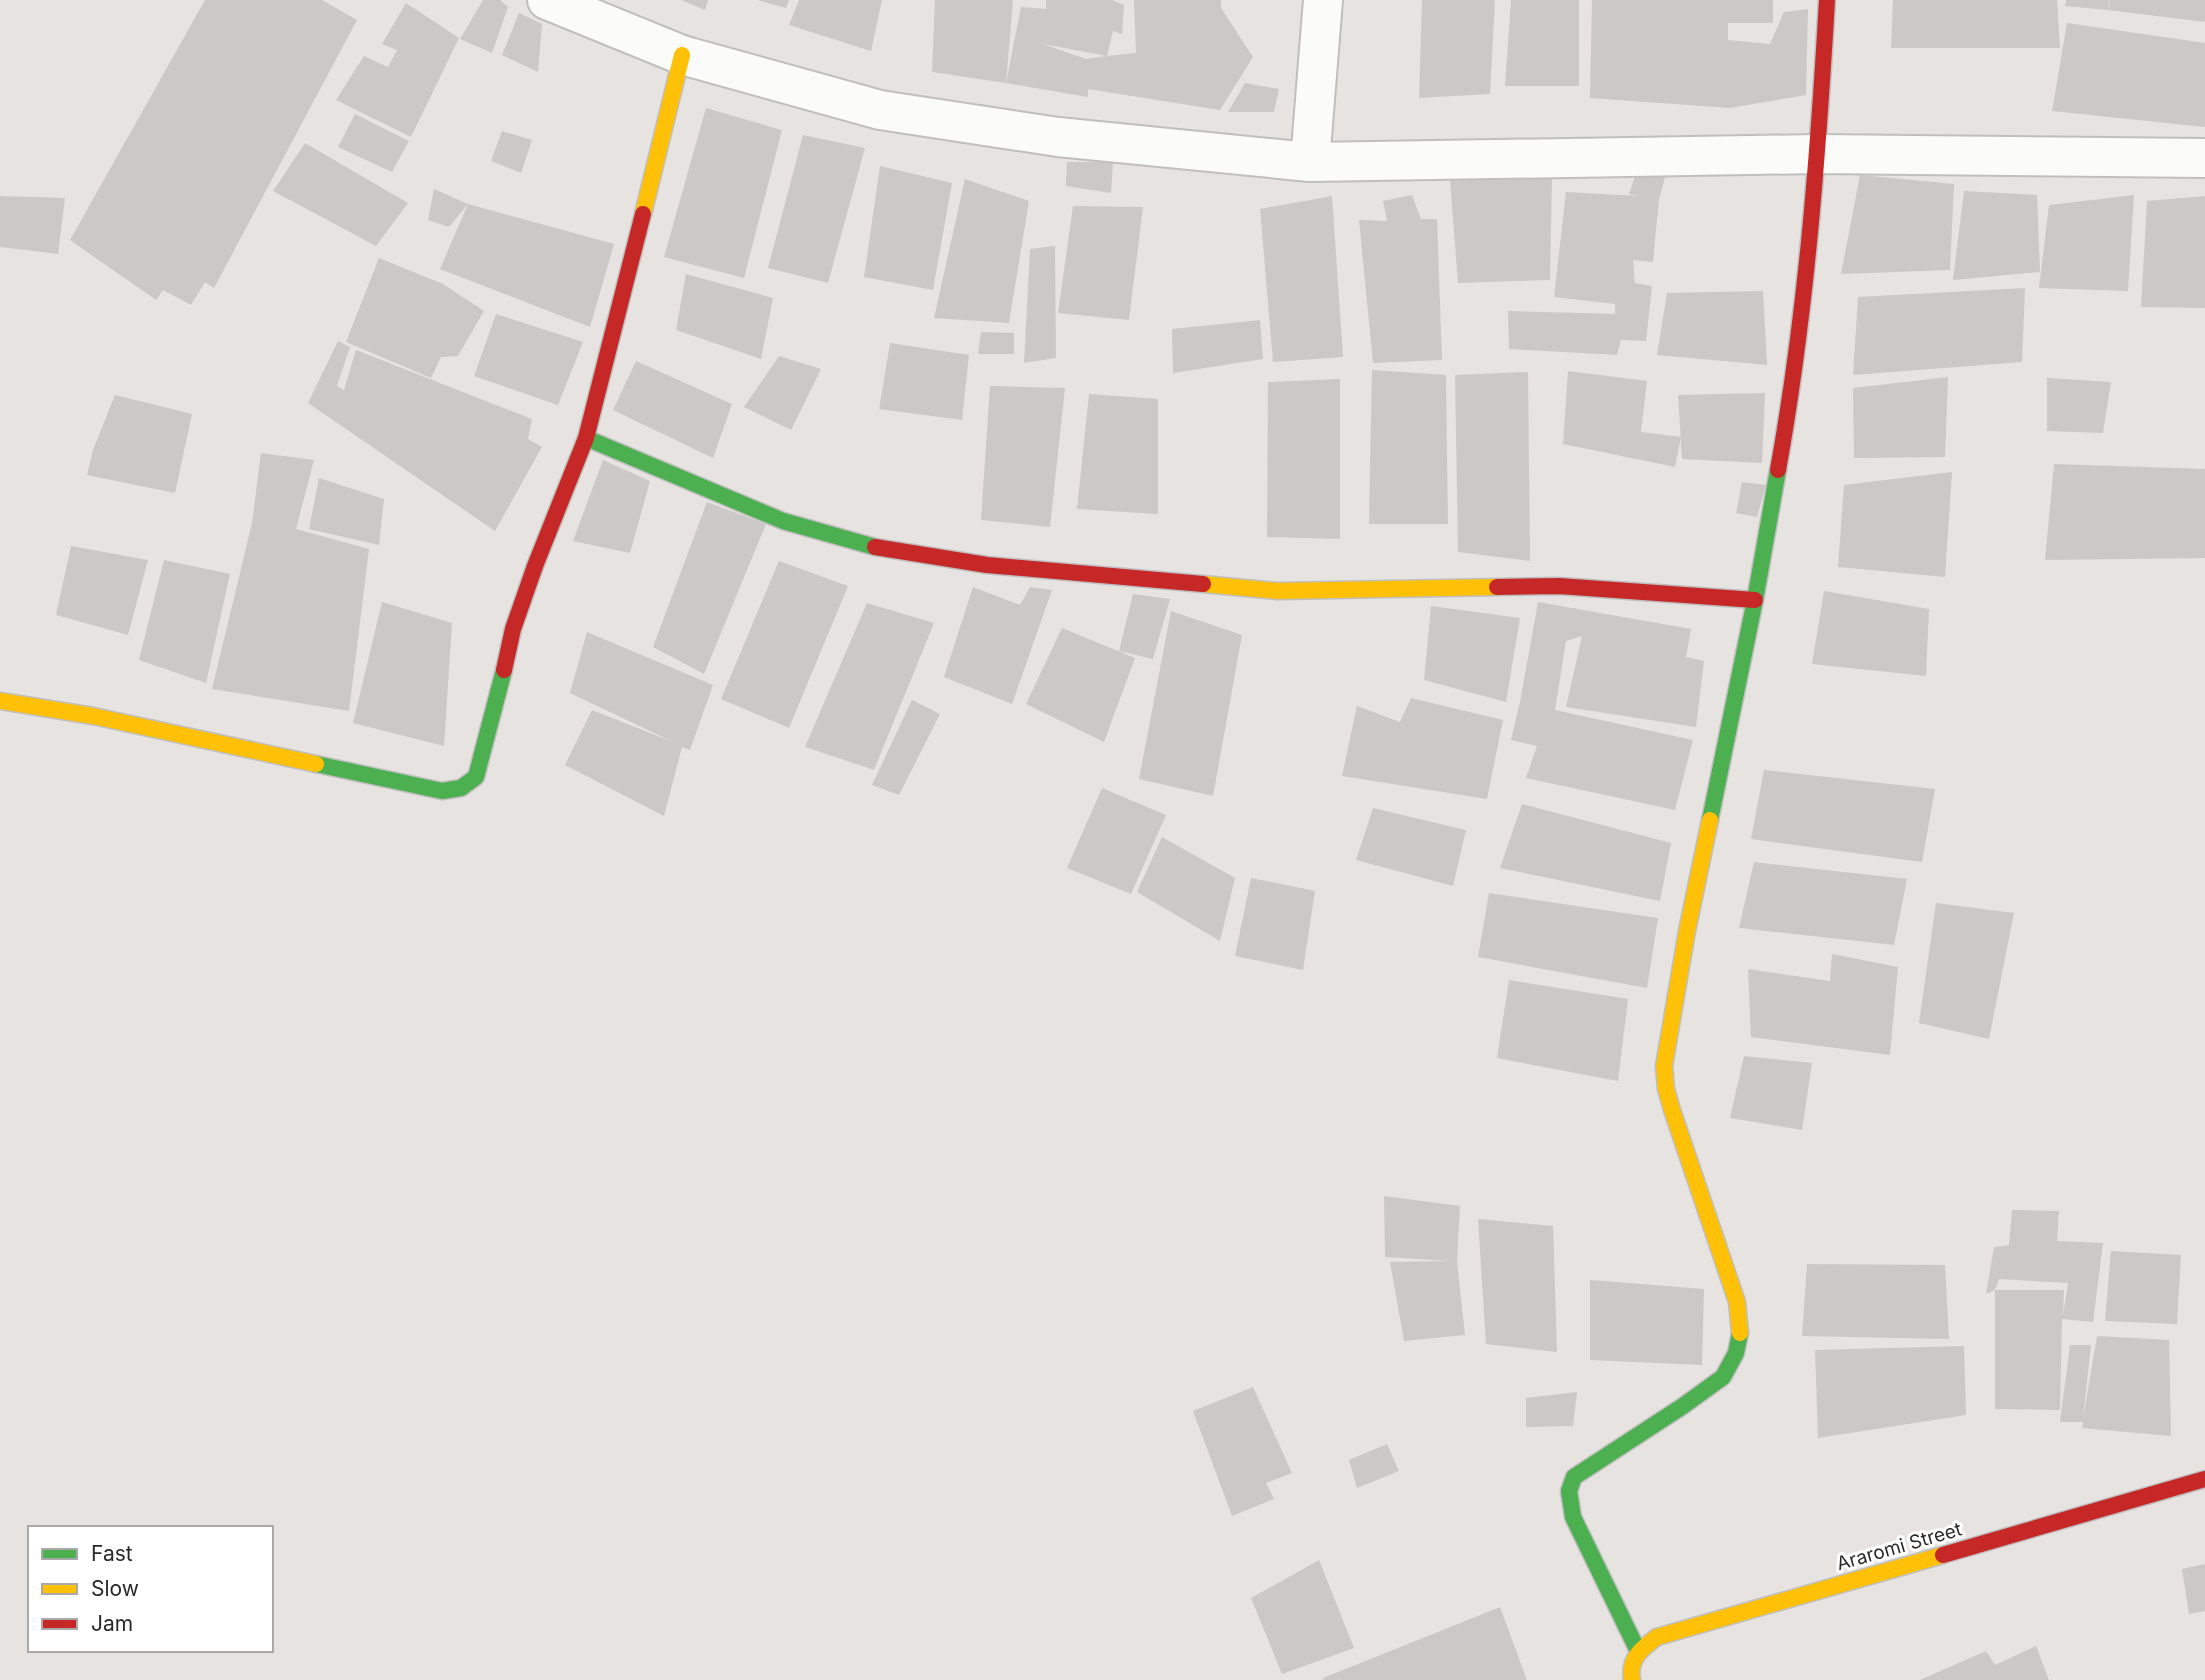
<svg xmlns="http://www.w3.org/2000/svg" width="2205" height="1680" viewBox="0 0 2205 1680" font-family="Inter,sans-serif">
<rect width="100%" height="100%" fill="#e6e3e0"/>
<path fill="#cbc9c6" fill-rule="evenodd" d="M205 0H322L357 20 214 288 205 282 191 305 163 290 156 300 70 240Z
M483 0H500L508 7 492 53 460 39Z
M681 0H708L705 10Z
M757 0H789L786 8Z
M799 0H882L871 51 789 25Z
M935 0H1013L1006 83 932 72Z
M1046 0H1112L1124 5 1122 34 1113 31 1107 56 1136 53 1134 0H1221V8L1253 57 1220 110 1088 89V97L1006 83 1021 7 1046 9ZM1043 44 1107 56 1086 59Z
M1422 0H1495L1490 94 1419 98Z
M1511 0H1579V86H1505Z
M1592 0H1773V23H1728V40L1770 44 1784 12 1808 9 1806 95 1730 108 1590 98Z
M1893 0H2057L2060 48H1891Z
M2066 0H2109L2108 10 2065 6Z
M2110 0H2205V22L2108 10Z
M406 3 459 38 411 137 336 100 364 56 388 67 397 50 382 44Z
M519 13 542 24 538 72 502 55Z
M2067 23 2205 43V127L2052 111Z
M1245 83 1279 89 1274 112H1228Z
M706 108 782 130 744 278 664 257Z
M355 114 409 141 392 172 338 147Z
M502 131 532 140 521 173 491 161Z
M803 135 865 148 828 283 768 268Z
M305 143 408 203 376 246 273 191Z
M1067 162H1113L1111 193 1066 186Z
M880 166 952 183 933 290 864 277Z
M1638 167 1666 174 1659 199 1653 262 1633 260 1635 283 1652 286 1646 341 1621 340 1617 355 1509 349 1508 311 1615 314V304L1554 297 1566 192 1638 196 1629 194Z
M1552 175 1550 280 1458 283 1450 181Z
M1860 175 1954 184 1950 270 1841 274Z
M965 179 1029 201 1009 323 934 318Z
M434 189 468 204 449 227 428 220Z
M1964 191 2037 195 2040 272 1953 280Z
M1412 195 1421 219H1437L1442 360 1373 363 1359 220 1387 221 1383 201Z
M2134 195 2128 291 2039 288 2049 205Z
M0 196 65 198 58 254 0 247Z
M1332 196 1343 357 1273 362 1260 209Z
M2205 196V308L2141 307 2147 201Z
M468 204 614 244 590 327 440 269Z
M1073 206 1143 207 1129 320 1058 313Z
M1055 246 1056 358 1024 363 1030 249Z
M379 258 443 284 484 311 458 356 441 357 431 378 346 342Z
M686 274 773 298 761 359 676 330Z
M2025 288 2022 362 1853 375 1858 297Z
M1763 291 1767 365 1657 355 1667 293Z
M496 314 583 342 558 405 474 376Z
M1260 320 1263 359 1173 373 1172 329Z
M981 332 1014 333V354H978Z
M338 341 350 347 337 386 344 390 356 350 532 419 528 439 542 447 495 531 308 403Z
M890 343 969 355 962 420 879 409Z
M779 356 821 369 791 430 744 407Z
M636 361 732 404 713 458 613 410Z
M1372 370 1446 375 1448 524H1369Z
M1568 371 1647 381 1641 432 1681 437 1675 467 1563 444Z
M1528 372 1530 561 1458 552 1455 375Z
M1948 377 1945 457 1854 458 1853 388Z
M2047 378 2111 382 2103 433 2047 431Z
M1340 379V539L1267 537 1268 382Z
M990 386 1065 388 1050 527 981 520Z
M1765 393 1762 463 1682 459 1678 395Z
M1089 394 1158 399V514L1077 509Z
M115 395 192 414 175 493 87 475 93 450Z
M261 453 314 460 296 529 369 549 349 711 212 689 252 523Z
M603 460 650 481 630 553 573 541Z
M2054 464 2205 469V558L2045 560Z
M1952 472 1945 577 1838 567 1844 485Z
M319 478 384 499 379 545 309 529Z
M1742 482 1766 485 1757 517 1736 513Z
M707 502 766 524 704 674 653 647Z
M71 546 148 560 128 635 56 615Z
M164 560 230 574 206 683 139 660Z
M779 561 848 586 789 728 721 699Z
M973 587 1020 605 1030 587 1052 590 1012 704 944 677Z
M1824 591 1929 609 1926 676 1812 664Z
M1133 594 1170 599 1153 659 1119 651Z
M382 602 452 623 444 746 353 723Z
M1538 602 1691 629 1686 657 1704 661 1696 727 1566 707 1582 636 1566 641 1555 710 1693 740 1675 810 1526 778 1537 746 1511 740 1520 702Z
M867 603 934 623 874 770 805 747Z
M1431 606 1520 618 1506 702 1424 680Z
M1171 611 1242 635 1213 796 1139 779Z
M1062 628 1135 658 1104 742 1026 704Z
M587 632 713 685 690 750 682 747 664 816 565 765 592 710 673 742 570 693Z
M1411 698 1503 720 1487 799 1342 776 1357 706 1400 722Z
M912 700 940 714 899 795 872 785Z
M1764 770 1935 789 1922 862 1751 839Z
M1102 788 1166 815 1131 894 1067 868Z
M1522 804 1671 843 1660 901 1500 868Z
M1373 808 1466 830 1453 886 1356 860Z
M1162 837 1235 878 1220 941 1137 892Z
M1754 862 1907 879 1894 945 1739 928Z
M1251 878 1315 891 1303 970 1235 956Z
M1489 893 1658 918 1647 988 1478 957Z
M1936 903 2014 913 1989 1039 1919 1023Z
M1832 954 1898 967 1890 1055 1751 1037 1748 969 1830 981Z
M1509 980 1628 999 1618 1081 1497 1058Z
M1744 1056 1812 1063 1802 1130 1730 1118Z
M1384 1196 1460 1206 1457 1262 1465 1335 1404 1341 1390 1262 1450 1261 1385 1257Z
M2012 1210 2059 1211 2057 1241 2103 1243 2093 1322 2062 1319 2060 1410 1995 1409V1290L1986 1294 1994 1247 2009 1245ZM1999 1279 2068 1283 2063 1316 2064 1290H1995Z
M1478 1219 1553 1226 1557 1352 1486 1344Z
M2111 1251 2181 1255 2177 1324 2105 1321Z
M1807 1264 1945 1265 1949 1339 1802 1336Z
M1590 1280 1704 1289 1702 1365 1590 1360Z
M2097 1336 2169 1340 2171 1436 2082 1428 2083 1422H2060L2070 1345H2091L2083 1419Z
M1964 1346 1966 1415 1818 1438 1815 1350Z
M1253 1387 1292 1473 1266 1483 1274 1499 1232 1516 1193 1411Z
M1577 1392 1573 1426 1526 1427V1398Z
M1387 1444 1399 1471 1357 1488 1349 1460Z
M1319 1560 1354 1648 1282 1674 1251 1598Z
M2205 1564V1611L2189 1614 2182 1569Z
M1500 1607 1527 1680H1324L1323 1678Z
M2036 1646 2049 1680H1920L1986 1651 1995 1665Z"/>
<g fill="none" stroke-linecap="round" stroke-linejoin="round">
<defs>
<path id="street" d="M547 0 682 55 880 110 1058 137 1310 162 1323 0
M1310 162 1818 154 2205 158"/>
<path id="fast" d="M586 438 783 521 875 547
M316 764 442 791 461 788 476 777 504 670
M1710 820 1755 600 1778 470
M1638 1651 1573 1517 1569 1491 1574 1477 1683 1406 1723 1377 1736 1353 1740 1333"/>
<path id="slow" d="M643 214 682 55
M1203 584 1278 591 1497 587
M0 701 93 716 316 764
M1710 820 1687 931 1664 1066 1666 1089 1672 1110 1737 1302 1740 1333
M1632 1680C1628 1659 1642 1648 1657 1637L1943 1555"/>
<path id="jam" d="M1778 470C1806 315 1818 157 1827 0
M875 547 987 565 1203 584
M1497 587 1559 586 1755 600
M504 670 513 629 535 566 586 438 643 214
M1943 1555 2205 1479"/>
</defs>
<use href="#street" stroke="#c0bfc0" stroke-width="42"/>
<use href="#fast" stroke="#c0bfc0" stroke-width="19"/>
<use href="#slow" stroke="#c0bfc0" stroke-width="19"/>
<use href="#jam" stroke="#c0bfc0" stroke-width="19"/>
<use href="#street" stroke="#fbfbfa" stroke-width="38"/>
<use href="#fast" stroke="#4caf50" stroke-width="16"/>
<use href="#slow" stroke="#ffc107" stroke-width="16"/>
<use href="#jam" stroke="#c62828" stroke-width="16"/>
</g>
<g text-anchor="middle" stroke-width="6" stroke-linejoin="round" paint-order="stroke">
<g font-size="19" fill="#292929" stroke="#fff">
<text transform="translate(1899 1546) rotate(-16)" y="7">Araromi Street</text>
</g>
</g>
<rect x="28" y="1526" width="245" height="126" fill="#ffffff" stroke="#a9a9a9" stroke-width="2"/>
<rect x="42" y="1549" width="35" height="10" fill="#4caf50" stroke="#a9a9a9" stroke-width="2"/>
<text x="91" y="1561" font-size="21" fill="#292929">Fast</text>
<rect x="42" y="1584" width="35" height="10" fill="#ffc107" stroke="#a9a9a9" stroke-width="2"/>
<text x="91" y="1596" font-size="21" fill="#292929">Slow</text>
<rect x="42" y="1619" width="35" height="10" fill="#c62828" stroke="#a9a9a9" stroke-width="2"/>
<text x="91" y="1631" font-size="21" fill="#292929">Jam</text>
</svg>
